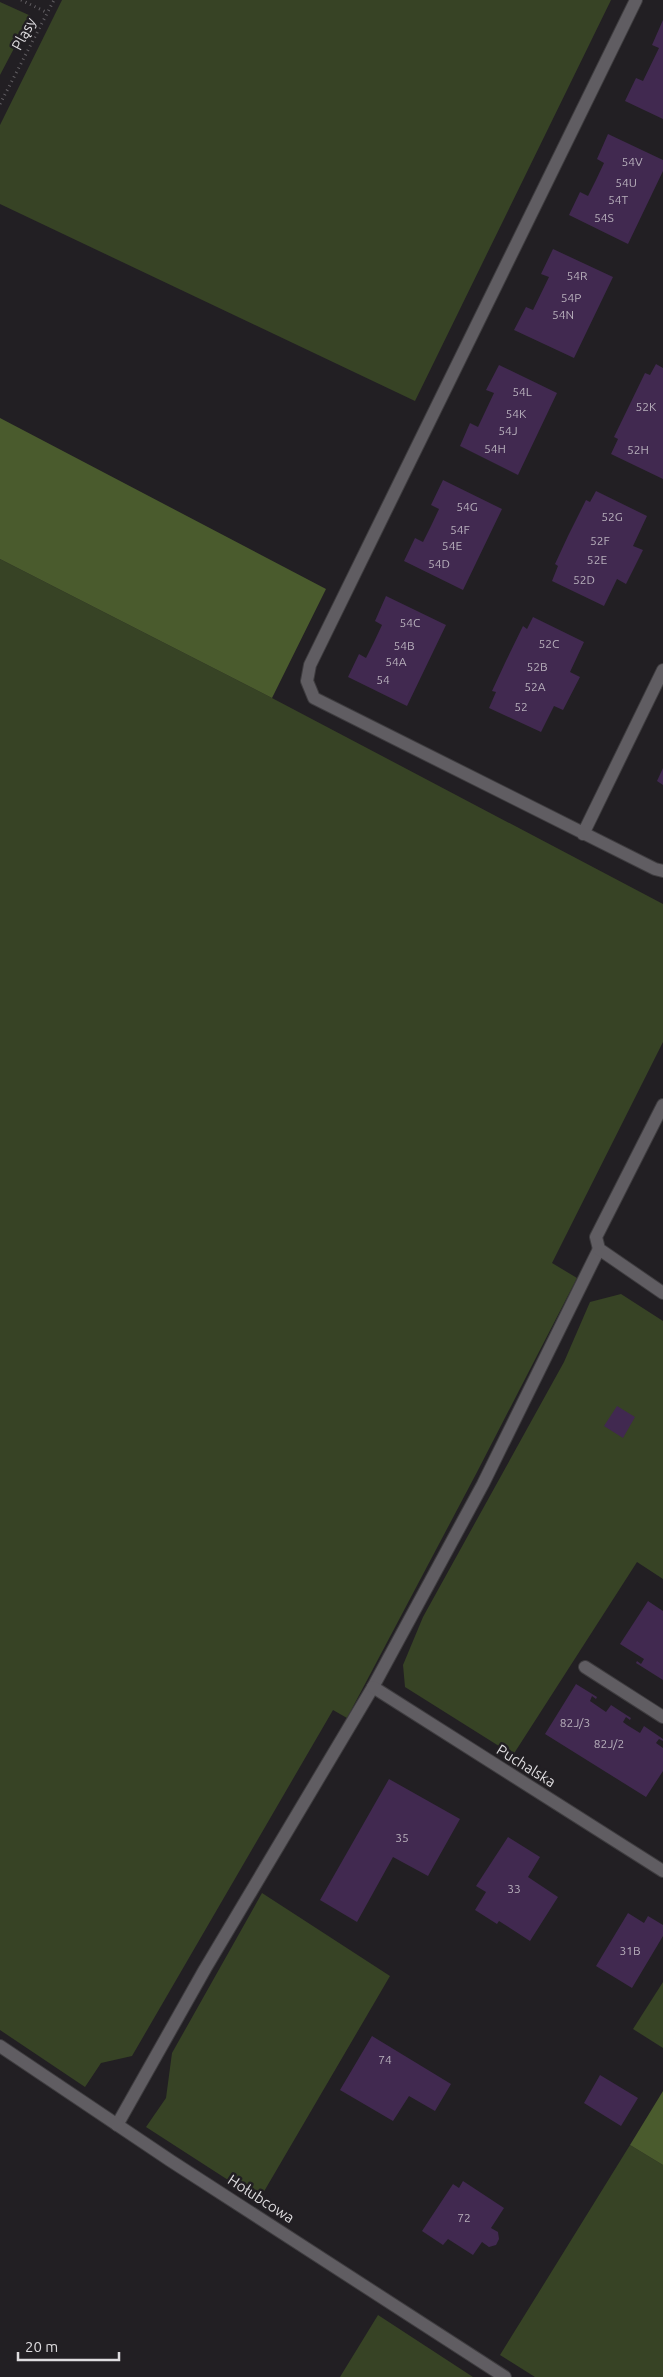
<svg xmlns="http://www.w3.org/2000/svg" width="663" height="2377" viewBox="0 0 663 2377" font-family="Ubuntu,sans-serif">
<rect width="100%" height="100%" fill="#221f23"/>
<path fill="#374325" d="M62 0H611L415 401 0 204V125Z
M0 2 31 16 0 75Z
M0 559 272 698 663 904V1042L552 1263 577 1278 476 1474 347 1718 333 1710 132 2056 101 2063 85 2087 0 2030Z
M621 1294 663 1321V1579L637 1562 513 1755 405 1687 403 1665 423 1617 564 1362 590 1302Z
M262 1893 390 1976 259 2200 146 2127 166 2098 172 2053Z
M663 1982V2048L633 2029Z
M630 2145 663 2165V2377H535L500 2355Z
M378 2315 473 2377H340Z"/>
<path fill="#4a5b2d" d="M0 418 326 589 272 698 0 559Z
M663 2091V2165L630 2145Z"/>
<path fill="#412950" d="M663 20V119L625 101 636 78 643 81 659 48 652 45Z
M608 134 663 160V171L628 244 569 215 580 192 588 196 596 180 604 163 597 159Z
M553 249 613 277 574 358 514 330 526 307 533 310 549 277 541 274Z
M656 364 663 368V479L611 454 618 439 614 437 645 373 650 375Z
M499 365 557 393 518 475 460 446 470 423 478 427 494 393 486 390Z
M443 480 502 509 463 590 404 561 415 538 423 542 431 526 439 509 431 505Z
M596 491 647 516 633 546 643 550 626 584 617 579 604 606 552 581 558 566 555 564 568 536 586 500 590 502Z
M386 596 446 625 407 706 348 677 359 654 366 658 374 642 382 625 375 621Z
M533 617 584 642 570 672 580 677 563 710 554 706 541 732 489 708 496 692 492 691 505 663 523 626 527 629Z
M663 768V785L657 781Z
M617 1406 635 1417 623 1438 604 1426Z
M648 1601 663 1611V1680L636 1663 637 1661 641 1664 644 1659 620 1644Z
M576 1684 597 1697 596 1699 592 1696 590 1701 606 1712 611 1705 631 1718 630 1720 626 1717 623 1722 627 1725 640 1733 644 1726 663 1739V1741L659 1739 656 1743 663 1748V1771L646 1797 545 1734Z
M389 1779 460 1819 428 1876 393 1857 357 1922 320 1900Z
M508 1837 540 1857 528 1877 558 1897 530 1941 499 1921 497 1924 475 1910 486 1892 476 1886Z
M628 1913 644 1923 648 1916 663 1925V1936L632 1988 596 1966Z
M372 2036 451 2084 435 2111 409 2096 393 2121 340 2090Z
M600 2075 638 2098 621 2126 584 2103Z
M463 2181 504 2208 491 2228 498 2232 499 2239 496 2245 489 2247 482 2242 473 2255 448 2239 443 2245 422 2231 453 2184 459 2188Z"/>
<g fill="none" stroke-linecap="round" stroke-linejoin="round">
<defs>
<path id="service" d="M117 2125 205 1969 373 1687 483 1484 599 1249"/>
<path id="minor" d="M636 0 310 665 307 681 314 698 655 869 663 871
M583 834 663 670
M663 1105 596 1237 599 1249 663 1293
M585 1667 663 1717
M373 1687 663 1871
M0 2046 171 2161 505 2377"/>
</defs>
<use href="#service" stroke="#3e3c3f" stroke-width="14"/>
<use href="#minor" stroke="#3e3c3f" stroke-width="14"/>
<path stroke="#625f63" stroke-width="3" stroke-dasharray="1 4" stroke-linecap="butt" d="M21 0 48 13
M0 104 54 0"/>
<use href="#service" stroke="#605d62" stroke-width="12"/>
<use href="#minor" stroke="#605d62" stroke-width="12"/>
</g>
<g text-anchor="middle" stroke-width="5" stroke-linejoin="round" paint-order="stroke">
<g font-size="12" fill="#b7afbb">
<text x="632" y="166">54V</text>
<text x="626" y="187">54U</text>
<text x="618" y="204">54T</text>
<text x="604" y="222">54S</text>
<text x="577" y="280">54R</text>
<text x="571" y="302">54P</text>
<text x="563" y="319">54N</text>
<text x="522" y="396">54L</text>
<text x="646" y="411">52K</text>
<text x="516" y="418">54K</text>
<text x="508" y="435">54J</text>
<text x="495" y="453">54H</text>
<text x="638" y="454">52H</text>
<text x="467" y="511">54G</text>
<text x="612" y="521">52G</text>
<text x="460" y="534">54F</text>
<text x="600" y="545">52F</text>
<text x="452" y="550">54E</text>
<text x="597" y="564">52E</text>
<text x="439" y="568">54D</text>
<text x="584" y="584">52D</text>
<text x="410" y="627">54C</text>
<text x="549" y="648">52C</text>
<text x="404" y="650">54B</text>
<text x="396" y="666">54A</text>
<text x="537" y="671">52B</text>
<text x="383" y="684">54</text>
<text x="535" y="691">52A</text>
<text x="521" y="711">52</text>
<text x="575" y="1727">82J/3</text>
<text x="609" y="1748">82J/2</text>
<text x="402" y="1842">35</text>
<text x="514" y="1893">33</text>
<text x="630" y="1955">31B</text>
<text x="385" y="2064">74</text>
<text x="464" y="2222">72</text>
</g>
<g font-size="15" fill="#dedcdf" stroke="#221f23">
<text transform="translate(24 34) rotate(-62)" y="5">Pląsy</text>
<text transform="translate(526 1766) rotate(32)" y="5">Puchalska</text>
<text transform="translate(261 2199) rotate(33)" y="5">Hołubcowa</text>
</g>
</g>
<path d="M18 2352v8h101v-8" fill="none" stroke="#dedcdf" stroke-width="2.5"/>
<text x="25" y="2352" font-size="15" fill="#dedcdf" stroke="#221f23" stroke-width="4" paint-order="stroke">20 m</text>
</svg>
